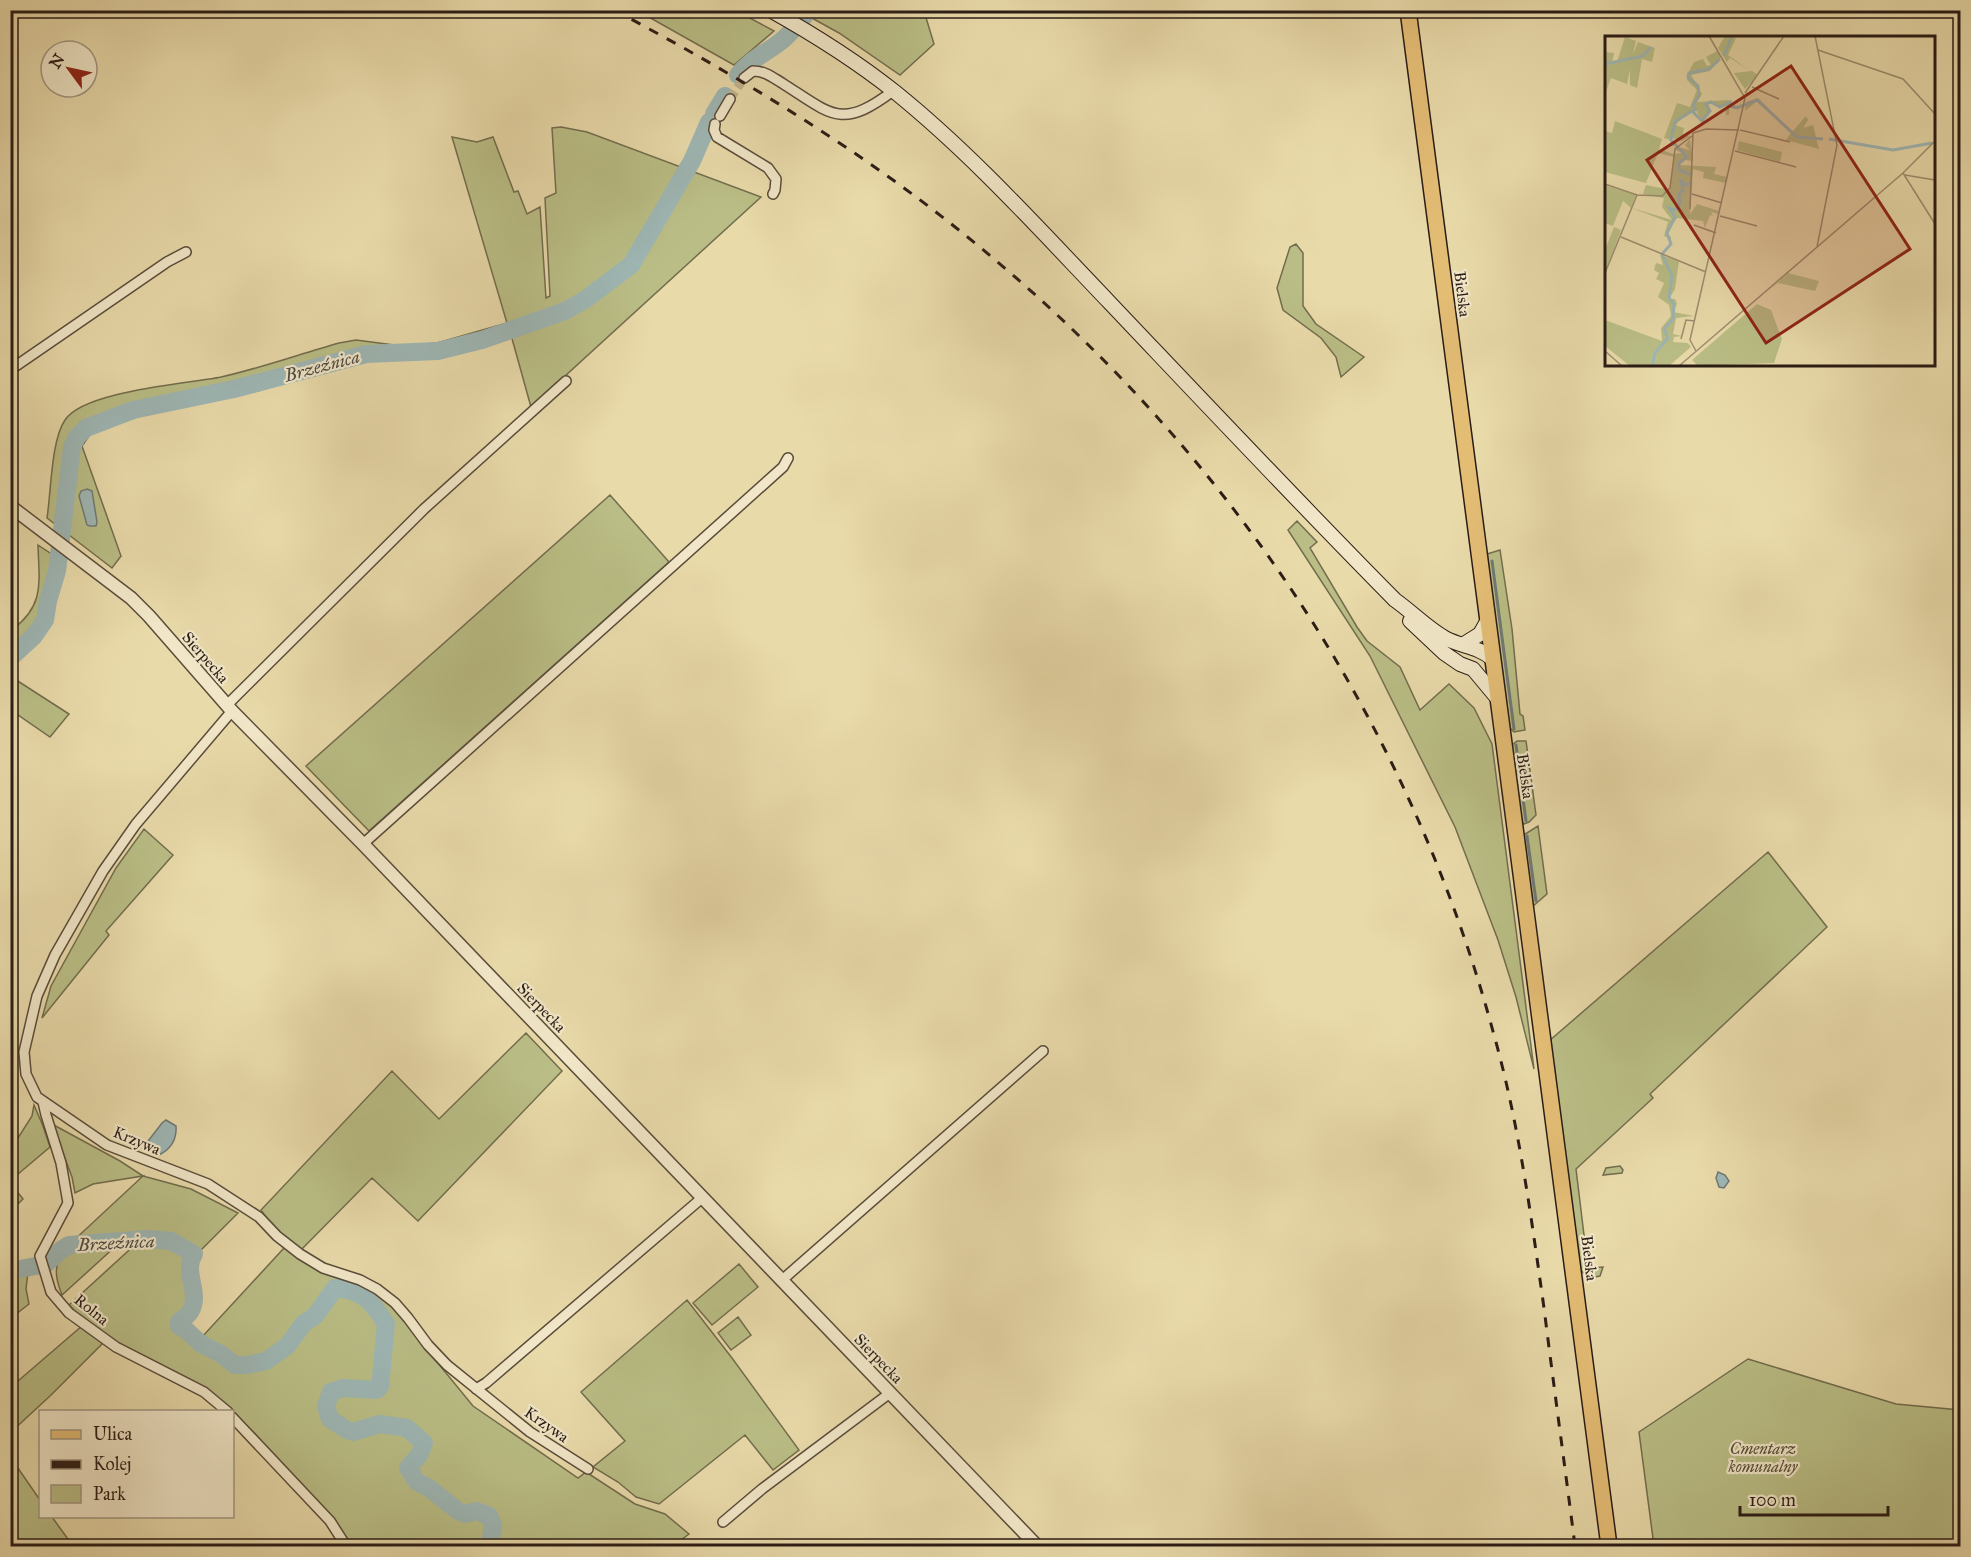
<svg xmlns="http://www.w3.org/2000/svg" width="1971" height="1557" viewBox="0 0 1971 1557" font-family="'IM FELL Great Primer',serif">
<rect width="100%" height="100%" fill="#e9daaa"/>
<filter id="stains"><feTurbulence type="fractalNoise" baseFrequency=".00333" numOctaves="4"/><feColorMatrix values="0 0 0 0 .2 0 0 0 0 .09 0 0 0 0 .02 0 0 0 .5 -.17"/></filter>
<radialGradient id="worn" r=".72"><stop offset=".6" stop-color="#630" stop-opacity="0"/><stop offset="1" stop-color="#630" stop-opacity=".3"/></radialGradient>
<path fill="#babe86" stroke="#726d4e" stroke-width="1.5" d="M638 11H737L774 31 734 65Z
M816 11H924L934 44 900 75 839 33 810 17Z
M561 127 587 132 761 197 531 407 511 335 448 353 365 360 332 367 258 391 145 414 108 425 91 433 82 446 121 556 112 568 47 518C51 493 51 440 65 420 84 391 186 384 221 377 261 368 300 354 339 343L356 340 402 346 437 343 507 323 452 137 477 142 493 137 514 192 518 191 527 214 540 207 546 298 550 296 545 198 556 193 552 128Z
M1296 244 1303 253V306L1316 324 1364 357 1341 377 1336 357 1321 338 1283 310 1277 288 1290 247Z
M610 495 669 562 369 831 306 766Z
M1297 521 1317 542 1310 548 1357 627 1367 641 1400 667 1420 710 1449 684 1474 708 1492 744 1534 1069 1516 997 1498 940 1455 827 1370 656 1288 530Z
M38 545 53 555 54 560 43 618 30 636 11 653V629H13C45 605 39 582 38 545Z
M1500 550 1512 629 1520 714 1523 716 1525 730 1514 732 1510 728 1487 554Z
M10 676 69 714 50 737 11 710Z
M1517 741H1526L1536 815 1529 822 1524 824 1522 822 1511 749 1512 745Z
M1538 826 1547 894 1532 907 1522 836Z
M144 829 173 855 106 931 109 935 42 1018 51 986 116 868Z
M1768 852 1827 927 1650 1094 1653 1098 1576 1169 1588 1268 1603 1267 1600 1276 1590 1278 1580 1270 1549 1041Z
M526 1033 562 1071 418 1221 372 1178 300 1251 274 1229 261 1210 392 1071 439 1119Z
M34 1105 43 1126 50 1147 11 1180V1149L32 1116Z
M52 1124 120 1161 143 1176 191 1189 238 1213 197 1254 191 1249 171 1238 144 1237 72 1242 143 1176 93 1184 75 1193 72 1177Z
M1620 1166 1623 1170 1622 1173 1603 1175 1606 1168Z
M11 1184 23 1199 11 1211Z
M138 1242 171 1243 191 1256C181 1269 190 1282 191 1298 192 1311 179 1316 177 1327L185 1331 197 1345 218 1355 235 1368 250 1369 254 1366 267 1363 288 1349 306 1324 317 1317 336 1291H352L360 1297 384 1326 378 1386 376 1388 345 1385 329 1391 324 1405 328 1421 346 1432 356 1434 380 1426 406 1429 422 1444 417 1453 406 1468 409 1475 418 1484 457 1515 467 1516 482 1514 488 1517 491 1524 488 1546H351L342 1531 298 1480 232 1412 207 1388 109 1338 84 1321 69 1305Z
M117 1245 62 1295C55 1278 52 1261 68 1249L87 1250 90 1247Z
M285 1247 373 1290 400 1312 419 1340 473 1406 578 1478 586 1472 635 1504 665 1514 689 1534 673 1546H492C492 1534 501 1524 489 1514 486 1512 479 1509 475 1509 469 1509 468 1513 461 1511L429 1487 419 1482 410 1467C416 1461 424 1453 425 1443 426 1428 392 1422 381 1422 370 1423 360 1431 348 1430 337 1415 326 1418 331 1396L336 1392H377L382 1388 388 1322C383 1308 367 1293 353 1287 347 1285 339 1285 333 1285L320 1305 302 1322 285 1345 267 1357 243 1363 233 1361 220 1351 204 1343 201 1338Z
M739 1264 758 1287 712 1325 693 1303Z
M14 1272H28L26 1289 29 1304 16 1314 11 1304V1273Z
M687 1300 732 1358 799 1450 773 1470 745 1435 659 1504 636 1497 618 1482 593 1467 625 1441 581 1392Z
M738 1317 751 1335 731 1350 718 1333Z
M82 1326 104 1342 50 1396 11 1432V1387Z
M1748 1359 1896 1404 1960 1410V1546H1654L1639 1432Z
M11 1458 40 1500V1516L52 1517 73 1546H11Z"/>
<path fill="#9eb7b5" stroke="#707975" stroke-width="1.5" d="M87 489 92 491 97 522 96 526H90L87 525 79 496 81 491Z
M166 1120 176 1126C177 1140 171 1149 159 1155L151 1152 145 1145 162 1123Z
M1718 1172 1725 1175 1729 1181 1724 1188 1719 1187 1716 1178Z"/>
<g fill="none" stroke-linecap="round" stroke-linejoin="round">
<path stroke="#707975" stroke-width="3" d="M1492 561 1514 729
M1516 745 1526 821
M1527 836 1536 901"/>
<path stroke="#9eb7b5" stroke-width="18" d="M738 75C749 60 766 53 780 42 792 33 800 21 809 10
M714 114 725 96
M10 658 34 636 45 620 48 601 57 571 72 447 77 437 86 428 133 410 234 389 366 354 438 351 482 340 565 311 586 299 631 265 692 161 709 122
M10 1271 46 1264 61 1250 69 1245 148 1239 171 1241 194 1254C182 1272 202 1294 190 1312 188 1316 182 1319 179 1322V1326L186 1330 201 1344 221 1354 235 1365H247L266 1361 287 1346 304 1323 315 1316 335 1288C362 1290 372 1301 386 1324L380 1387 376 1390 343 1388 331 1392 326 1406 330 1419 347 1430 353 1432 380 1424 407 1428 424 1443 420 1454 408 1468 417 1482 429 1488 458 1511 465 1514 476 1511 489 1516 493 1525 490 1546"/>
<path stroke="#c3b48c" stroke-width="9" stroke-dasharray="9 4.5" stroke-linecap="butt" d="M730 99 744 78"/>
<defs>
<path id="minor" d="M744 78 753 71C765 71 772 77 782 83 832 115 841 130 893 91
M720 116 730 99
M715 124 714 130 717 137 768 168 776 179 775 190 773 194
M10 370 167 262 186 252
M227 705 424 509 566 381
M232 711 136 824 103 871 55 955 37 996 24 1052 26 1074 37 1097 107 1145 208 1184 259 1217 277 1236 300 1254 323 1268 360 1280 377 1289 395 1303 408 1318 428 1345 447 1365 530 1432 588 1469
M363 844 783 467 788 458
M43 1102 46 1115 61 1163 68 1203 40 1256 51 1292 69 1313 116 1347 204 1392 228 1412
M781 1281 1043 1051
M476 1389 486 1383 702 1198
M232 1417 330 1521 346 1546
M723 1522 762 1489 890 1393"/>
<path id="tertiary" d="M10 506 131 598 149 616 232 711 363 844 1037 1546"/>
<path id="secondary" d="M770 10C813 34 856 61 895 92 973 155 1040 230 1109 302 1204 402 1298 502 1395 600 1412 612 1427 628 1445 638 1462 647 1477 646 1493 659
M1410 621 1444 653 1460 664 1473 669 1498 699
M1464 644 1480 634 1488 620"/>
<path id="primary" d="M1408 10 1609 1546"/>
</defs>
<use href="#minor" stroke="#5a4c3b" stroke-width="12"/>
<use href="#tertiary" stroke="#5a4c3b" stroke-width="15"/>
<use href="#secondary" stroke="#2a1c16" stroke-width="16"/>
<use href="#primary" stroke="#2a1c16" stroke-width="18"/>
<use href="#minor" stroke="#f1e7c8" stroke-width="9"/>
<use href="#tertiary" stroke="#f1e7c8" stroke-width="12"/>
<use href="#secondary" stroke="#f1e7c8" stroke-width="14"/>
<use href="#primary" stroke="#e4bd75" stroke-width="15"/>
<path stroke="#2a1c16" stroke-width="3" stroke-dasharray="10 10" stroke-linecap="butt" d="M614 10C710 61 804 116 893 180 1185 391 1400 685 1494 1035 1519 1124 1531 1216 1544 1308 1554 1388 1565 1467 1575 1546"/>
</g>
<g text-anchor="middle" stroke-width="4.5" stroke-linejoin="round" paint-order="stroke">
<g font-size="16" fill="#2a1c16" stroke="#f1e7c8">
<text transform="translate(1463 294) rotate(83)" y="6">Bielska</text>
<text transform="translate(206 657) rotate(49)" y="6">Sierpecka</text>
<text transform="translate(1526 776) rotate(82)" y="6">Bielska</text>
<text transform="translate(542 1007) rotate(46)" y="6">Sierpecka</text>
<text transform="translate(137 1140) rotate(23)" y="6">Krzywa</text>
<text transform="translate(1590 1258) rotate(83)" y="6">Bielska</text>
<text transform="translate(92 1309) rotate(39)" y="6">Rolna</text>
<text transform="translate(879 1358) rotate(46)" y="6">Sierpecka</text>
<text transform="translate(547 1424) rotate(35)" y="6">Krzywa</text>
</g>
<g font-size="16" font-style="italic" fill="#554d38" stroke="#f1e7c8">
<text x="1763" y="1454">Cmentarz<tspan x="1763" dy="18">komunalny</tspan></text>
</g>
<g font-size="18" font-style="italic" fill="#4d4a46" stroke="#f1e7c8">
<text transform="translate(322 366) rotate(-15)" y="6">Brzeźnica</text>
<text transform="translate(116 1243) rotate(-3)" y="6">Brzeźnica</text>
</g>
</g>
<g transform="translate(1605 36)">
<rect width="330" height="330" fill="#e9daaa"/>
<path d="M120 0 131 2 123 19 144 34 125 22 122 26 113 12ZM20 1 31 5 28 18 33 6 50 12 47 26 37 23 32 52 25 49V34L22 48 6 42 0 58V16L9 17 7 27 12 26ZM112 15 116 21 105 35 86 39 97 58 92 66 123 64 131 70 138 68 132 71 124 70V79H121V67L115 70 102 67 105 74 97 85 91 74 80 79 70 89 79 92 78 98 85 100 77 105 66 102 70 109 65 111 66 104 59 102 72 67 85 71 92 54 82 44 83 37 89 26 98 23 102 30 106 29 101 21ZM147 35 153 39 140 53 129 37ZM153 62 187 96 201 80 203 84 198 92 208 89 214 113 181 104 186 97 152 65 140 75 141 66ZM10 85 57 103 54 113 68 118 79 117 70 114 73 111 85 114 80 109 85 103 88 125 80 124 74 129 111 131 109 138 122 141 121 147 98 142 99 136 88 133 85 178 92 168 114 175 113 178 106 176 108 180 105 179 100 192 98 185 72 182 61 197 66 201V209L57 217 64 209V202L59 200 63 186 27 172 67 184 57 171 59 162 38 158 41 149 65 154 69 121 53 117 41 147 0 136V95L7 97ZM134 105 177 116 175 126 132 114ZM0 149 31 159 26 172 18 165 8 190 0 187ZM9 191 16 194 0 237V214ZM55 219 74 225 70 253 64 263H70L72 268 68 276 89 280 71 282 68 298 77 300 69 301 68 306 83 307 86 311 64 330H25L0 310V284L57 305 56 292 66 280 64 269 53 261 59 247 51 243 54 237 49 234 51 227 58 229ZM183 237 214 245 210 255 173 247 164 255ZM152 268 166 274 177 303 169 327 93 330 87 324Z" fill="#babe86"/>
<path fill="none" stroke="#9eb7b5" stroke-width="3" d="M119 20 127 0M0 28 38 20 46 11M91 75 88 69 94 60 93 50 83 41 84 37 104 33 115 23M224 103 288 114 327 107M87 139 74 134V127L82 121 66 104 69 90 71 85 87 75 97 85 105 75 101 68 106 66 115 71 125 66V70L132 72 152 64 192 101 218 103M47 330 50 317 63 302 59 293 68 283 69 268 64 262 67 240 57 218 66 208 62 197 70 181 64 172 70 174 75 167 74 158 78 154 76 145 81 149 87 146"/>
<path fill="none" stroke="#9d8e6f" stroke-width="1.5" d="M210 0 232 109 212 211M213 14 298 43 330 78M147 51 174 63M140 57 179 0M135 94 185 106M130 115 191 131M298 137 330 188M300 139 330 144M0 148 32 159 57 160 65 152 70 113 87 100M87 158 117 167M85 173 88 97 101 93 134 94M115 180 152 190M89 189 111 197M16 201 101 236M0 237 32 159M76 303 81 284 90 285M0 315 17 330M91 315 85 304 140 62 104 0M74 330 298 137 330 105"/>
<path fill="#8f2418" fill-opacity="0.15" stroke="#8f2418" stroke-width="3" d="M186 30 305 213 161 307 42 124Z"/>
<rect width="330" height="330" fill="none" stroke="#2a1c16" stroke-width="3"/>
</g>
<rect width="1971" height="1557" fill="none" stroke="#e9daaa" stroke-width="36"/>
<rect x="12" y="12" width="1947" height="1533" fill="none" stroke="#2a1c16" stroke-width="3"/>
<rect x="18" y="18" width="1935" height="1521" fill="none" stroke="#2a1c16" stroke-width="1.5"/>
<rect x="39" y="1410" width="195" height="108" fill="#f1e7c8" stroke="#a19681" stroke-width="1.5"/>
<rect x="51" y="1430" width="30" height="9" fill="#e4bd75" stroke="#a19681" stroke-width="1.5"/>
<text x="93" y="1440" font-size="18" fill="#2a1c16">Ulica</text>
<rect x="51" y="1460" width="30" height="9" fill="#2a1c16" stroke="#a19681" stroke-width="1.5"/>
<text x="93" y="1470" font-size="18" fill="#2a1c16">Kolej</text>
<rect x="51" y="1485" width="30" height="18" fill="#babe86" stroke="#a19681" stroke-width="1.5"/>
<text x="93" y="1500" font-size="18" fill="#2a1c16">Park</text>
<g transform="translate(69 69) rotate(303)"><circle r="28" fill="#f1e7c8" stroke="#a19681" stroke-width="1.5"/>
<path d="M0-4.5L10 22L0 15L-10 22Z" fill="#8f2418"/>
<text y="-9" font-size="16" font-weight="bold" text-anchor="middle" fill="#2a1c16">N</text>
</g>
<path d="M1740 1506v9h148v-9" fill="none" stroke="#2a1c16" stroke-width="3"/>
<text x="1749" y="1506" font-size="18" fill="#2a1c16" stroke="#f1e7c8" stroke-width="4.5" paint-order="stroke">100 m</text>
<rect width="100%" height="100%" filter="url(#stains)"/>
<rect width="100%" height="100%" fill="url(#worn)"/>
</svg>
